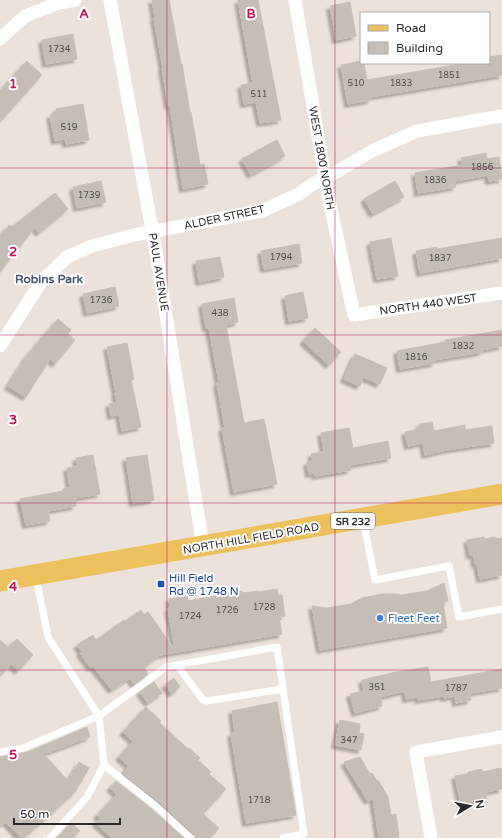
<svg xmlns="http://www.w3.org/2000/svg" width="502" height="838" viewBox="0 0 502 838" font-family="'Varela Round',sans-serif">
<defs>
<filter id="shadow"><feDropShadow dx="-3.5" dy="3.5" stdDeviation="1" flood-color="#0004"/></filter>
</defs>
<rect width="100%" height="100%" fill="#ebe3db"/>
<path fill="#c4beb7" stroke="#c6bfb5" filter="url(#shadow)" d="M152 0H169L181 64H182L190 112H191L200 165 204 164 208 184 183 189 170 105H168L162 68H163L154 18 155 17Z
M238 0H258L281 120 260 123 256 102 244 104 241 85 253 83Z
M350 2 356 36 336 40 330 6Z
M73 34 77 59 46 64 42 40Z
M502 55V75L370 97 371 100 348 104 341 65 361 61V63H364L367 80 466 63H489V57Z
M27 61 42 75 0 122V91Z
M83 104 89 140 66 144 65 139 55 141 50 115 57 114 56 109Z
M277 140 285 156 251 175 242 159Z
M486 153 487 159 499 157 502 179 489 181 488 175 455 181 456 187 418 193 415 173 463 165 461 158Z
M101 181 106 202 77 208 73 187Z
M395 181 404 197 373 214 364 199Z
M55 193 68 209 39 233 35 227 0 272V237L9 225 12 227Z
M391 238 398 276 377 279 370 242Z
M502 238V258L420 273 416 251 437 247V249Z
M299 244 302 263 264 269 261 251Z
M220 257 224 277 199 282 196 261Z
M115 287 119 306 87 313 83 294Z
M303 292 308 318 289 321 285 296Z
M234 298 238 322 226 325 244 423 264 419 277 484 234 492 222 428H225L217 383 219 382 209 328H206L202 304Z
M58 319 71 330 68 334 75 340 55 364 50 359 26 397 8 386 26 357Z
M315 328 341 352 329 365 303 341Z
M502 330V346L482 350V352L434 360 435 363 400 369 397 351 445 342V340Z
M127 343 134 379 131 380 141 427 122 431 119 414 111 416 109 404 117 402 115 393H116L107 347Z
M355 354 387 368 380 384 363 377 360 386 344 379Z
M432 422 434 431 465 425V430L492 426 494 443 446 450 425 455 423 443 408 446 405 432 419 429 420 424Z
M349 428 353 448 388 441 391 458 350 465 351 470 315 476V473L309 474 307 462 313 461 311 454 324 452 321 433Z
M93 455 100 494 75 498 76 506 48 511 50 521 26 525 20 499 63 491V489L70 488 67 468 78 466 76 458Z
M147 455 154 500 133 503 126 458Z
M484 537V539L495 537V539L502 538V575L480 579 477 564H475L474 555H470L467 540Z
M444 583 448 601 443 603 447 628 320 650 312 606 327 608 351 604 362 598 382 594H396L402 595 427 591Z
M277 589 278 595H282L285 616 279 617 282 634 160 655 144 667 148 674 134 684 130 678 112 690 93 666 91 668 80 653 82 652 77 645 93 635 96 640 124 620 125 621 141 610 144 615 148 612 175 650 168 608H170L169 599 187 596 188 601 242 591V593L259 591V592Z
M17 639 33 655 18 671 11 664 0 676V640L8 647Z
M428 667 431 682 502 669V688L470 693 471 700 456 703 455 696 444 698V696L418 700V697L406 699 405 691 380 697 382 706 355 713 350 694 364 691 362 680 396 672Z
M174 678 180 687 172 694 165 685Z
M154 682 162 693 148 703 140 692Z
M277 702 296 815 246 823 231 734 235 732 232 711Z
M146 707 161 721 159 722 188 749 189 748 200 758 198 760 211 772 209 774 226 789 203 814 219 828 210 838H196L194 834 159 802 123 774 126 771 125 770 129 766 119 757 133 741 123 732Z
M340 720 360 724 359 733 364 734 361 750 335 745Z
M87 727 90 737 44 754 68 781 79 762 89 768 75 792 24 838H21L6 822 0 827V757L28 752Z
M360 757 370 774 372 773 377 781 378 780 388 797 391 815 396 814 399 837 390 838H379L373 798 368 801 344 762Z
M501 768 502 776V789L486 792 487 799 461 804 455 776 468 774V772L482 769V772Z
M116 781 153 810 184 838H112L96 823 100 818 97 815 117 794 110 788Z
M72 823 80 831 73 838H57Z"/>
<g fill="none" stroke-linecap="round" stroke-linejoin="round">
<path stroke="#fff" stroke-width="7" d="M363 519 375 580 449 566 459 617 502 609
M36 577 48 637 99 716 104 765 156 806 191 838
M177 665 203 700 207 701 283 689
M0 752 23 748 99 716 166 667 277 647 304 834 283 838
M50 838 87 797 104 765"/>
<path stroke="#fff" stroke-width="13" d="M110 0 155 246 203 546
M295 0 328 195 354 315 502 293
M0 39 25 16 59 3 75 0
M0 346 41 282 67 257 92 246 134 235 262 211 299 194 313 184 338 171 372 151 417 131 502 116
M431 838 416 752 502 737"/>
<path stroke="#edc15e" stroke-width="21" d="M0 581C167 552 335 523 502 494"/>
</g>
<path fill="none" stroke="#c2185b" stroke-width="1" stroke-opacity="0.55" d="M167 0V838M335 0V838M0 168H502M0 335H502M0 503H502M0 670H502"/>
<rect fill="#1a4fb4" stroke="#fff" stroke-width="1.5" x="157" y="580" width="8" height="8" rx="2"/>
<circle fill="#3f7fe0" stroke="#fff" stroke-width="1.5" cx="380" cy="618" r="4"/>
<g text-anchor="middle" stroke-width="4" stroke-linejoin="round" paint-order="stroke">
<g font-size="9" fill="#504e4c">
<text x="59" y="52">1734</text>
<text x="449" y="78">1851</text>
<text x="356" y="86">510</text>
<text x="401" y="86">1833</text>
<text x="259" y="97">511</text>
<text x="69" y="130">519</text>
<text x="482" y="170">1856</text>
<text x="435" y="183">1836</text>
<text x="89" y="198">1739</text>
<text x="281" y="260">1794</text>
<text x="440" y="261">1837</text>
<text x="101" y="303">1736</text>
<text x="220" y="316">438</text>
<text x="463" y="349">1832</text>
<text x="416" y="360">1816</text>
<text x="264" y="610">1728</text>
<text x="227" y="613">1726</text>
<text x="190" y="619">1724</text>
<text x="377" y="690">351</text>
<text x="456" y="691">1787</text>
<text x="349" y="743">347</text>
<text x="259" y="803">1718</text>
</g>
<rect fill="#fff" stroke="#696969" stroke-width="1" x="331" y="513" width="44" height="16" rx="3"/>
<g font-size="10" font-weight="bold" fill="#292929">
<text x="353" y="525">SR 232</text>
</g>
<g font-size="11" fill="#292929" stroke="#fff">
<text transform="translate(322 158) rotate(80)" y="4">WEST 1800 NORTH</text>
<text transform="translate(224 217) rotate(-12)" y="4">ALDER STREET</text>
<text transform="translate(159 272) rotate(81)" y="4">PAUL AVENUE</text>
<text transform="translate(428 304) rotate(-8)" y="4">NORTH 440 WEST</text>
<text transform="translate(251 538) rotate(-10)" y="4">NORTH HILL FIELD ROAD</text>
</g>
<g font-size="11" fill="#164399" stroke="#fff" text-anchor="start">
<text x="169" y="582">Hill Field<tspan x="169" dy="13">Rd @ 1748 N</tspan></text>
</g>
<g font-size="11" fill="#366cbe" stroke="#fff" text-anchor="start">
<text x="388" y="622">Fleet Feet</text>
</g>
<g font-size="12" font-weight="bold" fill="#4b5779" stroke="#fff">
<text x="49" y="283">Robins Park</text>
</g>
</g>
<g font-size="13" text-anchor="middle" font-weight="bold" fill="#c2185b" stroke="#fff" stroke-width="4" stroke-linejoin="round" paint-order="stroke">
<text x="84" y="18">A</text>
<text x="251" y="18">B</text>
<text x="13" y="88">1</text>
<text x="13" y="256">2</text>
<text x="13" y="424">3</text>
<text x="13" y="591">4</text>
<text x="13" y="759">5</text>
</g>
<rect x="360" y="12" width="130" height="52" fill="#ffffff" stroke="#a9a9a9"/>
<rect x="368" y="25" width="20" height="6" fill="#edc15e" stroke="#a9a9a9"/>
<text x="396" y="32" font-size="12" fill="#292929">Road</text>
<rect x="368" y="42" width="20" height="12" fill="#c4beb7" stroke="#a9a9a9"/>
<text x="396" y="52" font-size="12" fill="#292929">Building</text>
<g transform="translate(470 806) rotate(80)" stroke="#ffffff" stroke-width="3" paint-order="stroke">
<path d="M0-3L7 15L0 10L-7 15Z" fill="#292929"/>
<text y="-6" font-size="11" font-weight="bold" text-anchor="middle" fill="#292929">N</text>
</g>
<path d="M14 818v6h106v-6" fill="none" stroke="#292929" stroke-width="2"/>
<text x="20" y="818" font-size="12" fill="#292929" stroke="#ffffff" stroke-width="3" paint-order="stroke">50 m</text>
</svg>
